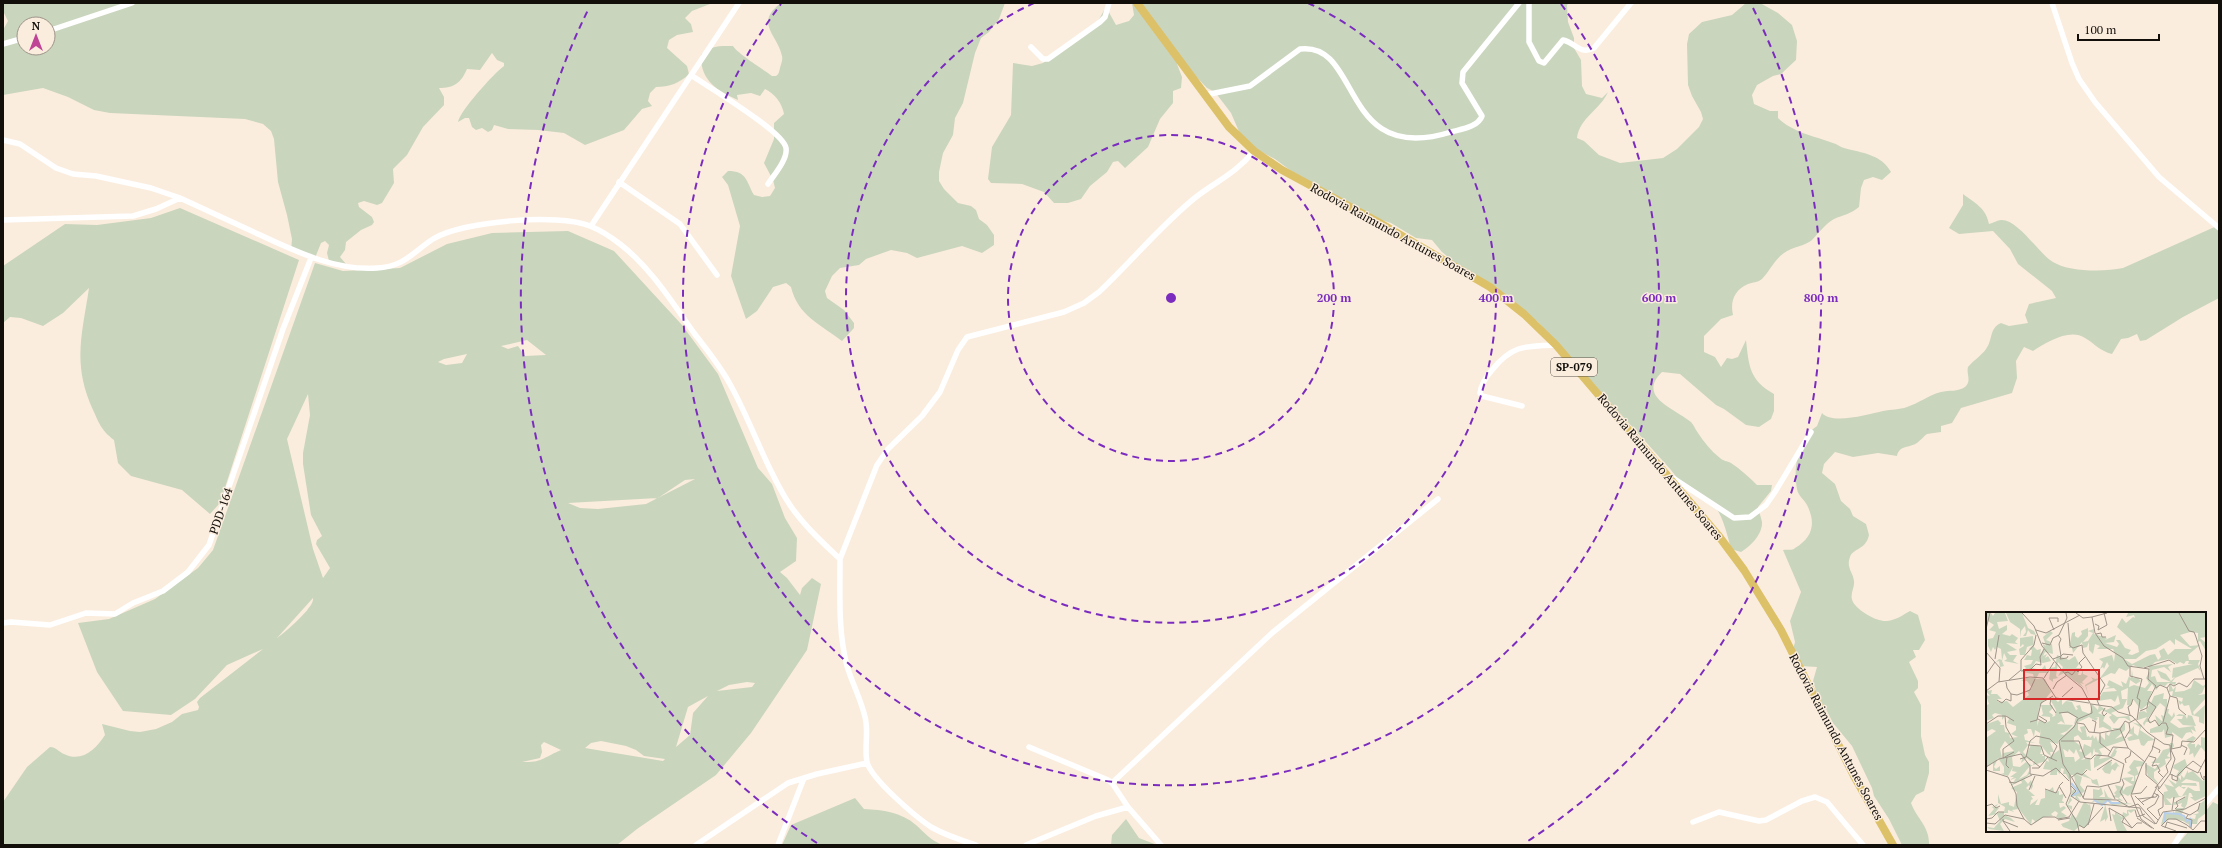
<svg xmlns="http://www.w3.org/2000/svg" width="2222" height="848" viewBox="0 0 2222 848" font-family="'PT Serif',serif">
<rect width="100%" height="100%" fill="#fbedde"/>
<path fill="#cad5be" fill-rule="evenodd" d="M3 3H709L710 4 692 11 685 18 691 24 693 32 677 35 669 40 667 48 687 66 689 74C680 83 669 87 656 87L650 93 648 101 652 106 642 109 624 130 585 145 564 133 538 130 508 129 494 125 492 130 488 132 482 128 476 130 472 127 469 118H465L458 122C460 111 494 73 504 66V63L497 60 492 53 480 70 467 69C461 83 454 88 439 88L444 97V105L423 127 407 155 393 169 394 183 382 203 377 205 364 201 358 203 359 207 372 217 374 222 372 225 361 230 346 242 345 250 340 257 346 264 329 261 327 253 329 245 325 241 321 243 315 258 291 251 292 239 287 215 278 182 274 139 271 131 263 124 245 119 110 113 94 110 68 97 43 88 3 95V30L8 21 3 11ZM24 24H48V48H24Z
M781 3H1005L999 19 989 32 981 38 975 53 963 103 955 118 953 135 943 153 939 172V181L944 189 958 203 971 206 976 210 979 219 987 225 994 235V245L982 253 962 246 917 258 907 253 891 250 866 259 859 265 840 268 832 276 825 291 827 298 844 310 854 323V328L842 341C820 324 798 316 791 287L786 283 773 287 757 311 746 319 731 276 740 226 728 185 722 177 728 171C747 171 746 181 754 195L762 197 770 196 775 188 773 180 764 163 774 139V123L784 114C782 103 775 94 765 89L760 96 751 93 737 95 738 100C717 91 700 80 701 55 711 45 719 46 733 46 738 54 763 69 772 76H776C779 74 779 72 780 68 781 64 783 60 782 56 777 34 754 23 781 3Z
M1132 3H1569L1567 5 1568 22 1574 38V48L1581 60 1582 86 1586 94 1602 98 1608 92C1600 110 1580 117 1577 138L1584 141 1599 155 1620 163 1663 158 1677 149 1699 127 1703 119 1701 112 1692 96 1688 85 1687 44 1689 34 1702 22 1732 15 1746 3H1760L1778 13 1792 25 1797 41 1796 60 1781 74 1773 76 1757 85 1752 95 1754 104 1770 111H1778V118C1792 132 1814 136 1833 143 1837 144 1840 147 1844 148 1862 153 1881 154 1891 172L1882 180 1873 177 1864 180 1861 188 1859 207C1851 214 1843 215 1834 219 1824 225 1819 233 1812 240 1805 246 1792 247 1784 253 1774 260 1770 271 1762 279 1757 283 1753 282 1748 284 1734 290 1730 302 1733 315L1721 319 1704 336V352L1715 357 1721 367 1727 358 1732 359 1738 357 1746 340C1749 366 1749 380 1774 394V411L1771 419 1759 427 1746 425 1724 409 1716 405 1680 374 1662 372C1636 397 1676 409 1691 422 1694 425 1695 429 1698 433 1704 442 1711 451 1720 458 1723 461 1727 461 1731 463 1740 469 1749 477 1757 485H1772L1771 491 1758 507C1759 512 1761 517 1762 522 1763 534 1750 547 1741 552L1731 549C1727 534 1722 511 1710 501 1696 490 1681 485 1671 470L1537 321 1519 313 1497 287 1460 270 1453 261 1442 252 1432 240 1416 238 1391 223 1375 218 1302 179 1275 159 1254 148 1241 136 1231 113 1215 92 1207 88 1185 65 1177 64 1182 77 1181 88 1173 91V103L1160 119 1148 147 1125 168 1118 161 1113 162 1107 172 1090 186 1081 199 1068 203H1054L1044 192 1022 184 991 183 988 179 992 147 1011 115 1013 63 1032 66 1043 63 1069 46 1098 21 1106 7 1116 25 1129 21 1134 15Z
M1963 194C1975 203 1986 208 1989 224 1993 223 1998 220 2001 220 2018 219 2039 254 2053 262 2069 272 2104 272 2123 268L2219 225V298L2183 317 2146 340 2140 341 2137 334 2128 338 2121 339 2112 354C2100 351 2095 344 2085 338 2070 328 2047 342 2033 351L2024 347 2016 361 2017 378 2012 393 1961 408 1952 423 1941 426V432L1927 434C1924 436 1921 440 1917 443 1910 448 1899 445 1897 456L1878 453 1853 457 1835 452 1824 464 1822 473 1835 484 1841 501 1850 509 1853 516 1866 524 1869 535C1866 550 1853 548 1850 557 1846 568 1853 572 1854 581 1855 588 1849 594 1853 602 1858 611 1877 622 1887 621 1896 620 1903 615 1910 611L1918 615 1925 640 1919 650H1913L1916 657 1909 662 1918 681V688L1914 692 1921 705V736L1925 755 1929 762V773L1924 791 1916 795 1911 803C1917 819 1930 827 1929 845H1902L1889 819 1874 796 1872 788 1852 746 1833 723 1825 707 1819 700 1813 681 1817 667 1799 666 1792 653 1795 642 1790 621 1801 592 1783 550C1787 549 1792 551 1795 548 1813 537 1816 523 1807 505 1804 499 1798 496 1797 489 1793 468 1798 438 1817 426L1822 413C1832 425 1869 414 1883 411 1891 409 1899 410 1907 407 1919 403 1929 395 1941 392 1949 390 1958 392 1965 387 1972 381 1966 374 1968 367 1973 361 1983 354 1986 349 1993 340 1989 328 2001 323L2009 326 2028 323 2025 315 2029 304 2056 298 2052 291 2018 264 2010 249 1993 231 1959 234 1949 228 1963 205Z
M180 208 299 260 220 503 210 514 182 490 131 476 118 463 114 440C101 430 99 423 93 410 72 364 82 335 89 288L63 313 43 326 21 318 10 317 3 323V266L65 224 97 225 151 218Z
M568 231 614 251 682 325 718 374 758 468 772 484 785 518 797 538 796 561 780 572 787 578 800 595 802 588 812 578 821 584 807 650 751 733 716 775 637 829 617 845H3V802L27 767 50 747C56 747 59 752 64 754 82 763 96 749 105 735L102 724 130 731 140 732 156 729 172 722 182 714 198 710 199 707 197 702 200 698 263 649 227 665 195 699 171 715 123 711 97 672 78 623 109 619 155 599 198 568 213 550 315 263 343 271 400 268 447 244 492 233ZM527 340 546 355 525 356 518 346 508 349 501 346ZM467 354 462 363 446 365 438 362 444 359ZM308 394 310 415 303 453V464L311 515 322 536 317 540 316 544 330 568 323 578 313 549 287 439ZM695 479 646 504 598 509 580 508 568 503 658 498 685 480ZM313 598C315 607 285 632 277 638ZM747 682 755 683 752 687 717 691 729 685ZM708 696 693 713 690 735 676 747 688 707ZM601 741 626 746 636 750 644 756 665 759 663 761 585 748 591 743ZM544 742 561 750C544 757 542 763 522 762L540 758 542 752 541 745Z
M855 798 864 809C883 810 901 812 916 825 925 833 931 841 943 845H782L791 825Z
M2213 802 2219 805V845H2177L2189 831H2205V812Z
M1126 819 1139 838 1157 845H1111L1112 835Z"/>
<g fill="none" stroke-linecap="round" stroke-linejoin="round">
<path stroke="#fff" stroke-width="5.5" d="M1529 3V42L1539 61 1544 63 1563 40C1576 43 1579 55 1594 48L1631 3
M2052 3 2072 63 2079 79 2095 102 2159 177 2219 228
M48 31 132 3
M3 44 24 38
M1031 47 1043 59H1048L1100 22 1105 17 1109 3
M691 75C708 87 783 131 786 148 788 159 774 175 768 184
M1205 95 1250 86 1300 49C1362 41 1339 167 1451 132 1462 129 1478 127 1482 116L1462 83 1463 72 1519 3
M3 140 20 144 56 168 73 174 96 176 151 188 180 198
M619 182 680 224 717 275
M3 220 133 216 156 209 180 198C206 210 232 222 258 234 295 251 335 271 377 268 404 267 413 252 433 239 462 221 558 213 590 226 600 230 611 237 620 244 650 267 672 302 694 333 707 350 721 367 731 386 752 424 765 466 788 502 802 524 822 542 840 559 840 594 838 632 847 666 852 683 861 699 865 717 869 731 864 748 867 762 871 779 916 817 931 827 945 835 960 840 976 845
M591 226 739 3
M1522 406 1482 396 1480 393C1481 384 1486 377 1492 370 1512 345 1525 346 1556 345
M1670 476 1734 518 1750 517 1766 505 1775 492 1811 432
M840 559 877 465 888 449 922 416 940 392 958 350 967 337 1064 312 1084 303 1099 292C1132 261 1161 225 1196 197 1217 181 1236 173 1254 151
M3 623 11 622 50 625 86 613 115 614 133 603 163 591 188 572 209 545 283 329 311 258
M1029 747 1108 780 1112 783 1128 807
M1112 783 1272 633 1438 499
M2205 804 2219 788
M1693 822 1719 812 1759 821 1766 820 1802 801 1815 797 1827 802 1863 845
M696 845 788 783 817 774 867 763
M778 845 804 778
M1026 845 1096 816 1128 807 1161 845
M2174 845 2183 831"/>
<path stroke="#ddc169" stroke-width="8" d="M1137 3 1229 127 1254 151 1282 170 1378 222 1490 287 1524 314 1556 345 1718 535 1744 570 1781 630 1854 776 1893 845"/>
</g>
<g fill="none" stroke="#7b2cbf" stroke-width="2" stroke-dasharray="7 5">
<circle cx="1171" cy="298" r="163"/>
<path d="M1308 3A325 325 0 1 1 1034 3"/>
<path d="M1561 4A488 488 0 1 1 781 4"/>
<path d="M817 843A650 650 0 0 1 589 8M1753 8A650 650 0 0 1 1525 843"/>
</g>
<g text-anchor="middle" stroke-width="3" stroke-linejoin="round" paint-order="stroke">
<rect fill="#fbedde" stroke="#585149" stroke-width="1" x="1551" y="358" width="46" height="18" rx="3"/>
<g font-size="11" font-weight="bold" fill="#120e09">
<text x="1574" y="371">SP-079</text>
</g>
<g font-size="12" fill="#120e09" stroke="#fbedde">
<text transform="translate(1393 232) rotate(29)" y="4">Rodovia Raimundo Antunes Soares</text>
<text transform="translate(1660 467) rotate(50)" y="4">Rodovia Raimundo Antunes Soares</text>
<text transform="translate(221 511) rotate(-71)" y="4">PDD-164</text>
<text transform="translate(1836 737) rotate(62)" y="4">Rodovia Raimundo Antunes Soares</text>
</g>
</g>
<g transform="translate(1986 612)">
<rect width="220" height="220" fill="#fbedde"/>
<path d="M0 1H4L3 6 5 1 7 4 9 1H19L22 9 11 10 13 17 21 13V18L16 22 24 24 26 22 32 26 29 30 32 32 20 31 31 38 21 40 24 43H31L27 49 33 52 18 49 21 47 18 41 16 49 18 54 14 55 13 49 10 50 13 47 16 48 15 37 11 35 9 38 7 35 5 40 2 34V27L7 26 10 20 3 18 8 13 2 9 0 15ZM20 1H36L42 16 48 19 50 23 45 22 42 18 40 24H37L40 20 39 14 35 19 34 26 47 24 48 35 51 38 55 37 54 42 58 38 57 32 60 34 57 25 64 19 67 21 60 28 65 30 63 33 66 32 67 42 59 40 57 44 61 42 59 46 62 44 65 49 57 51 50 49 46 56 55 58 59 53 61 60 64 61V56L69 55 71 43 83 48 89 44 93 52 90 56H94L92 63H95L97 58V62L102 64 96 70 98 72 94 71 98 76 78 61 72 64 77 55 72 50 70 64 72 66 67 67V70L63 67 64 61H53L50 67H59L65 80 53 95 51 114 53 108 59 111 64 109V105L55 104 57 102 55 93H66L67 96 63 100 67 103 66 105 69 104 70 98 65 89 67 85 72 90 76 86V93L80 89 86 90 90 98 92 97 90 94 94 93 96 99 104 102 106 92 112 98 113 93 120 98 134 92 132 83 129 90 125 87 111 89 117 80 131 79 128 76 118 77 124 75 121 73 123 68 137 75 135 69 140 72 143 64 145 66 146 58 147 66H152L155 69 150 72 144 68 143 75 148 73 159 76 163 71 160 66 164 59 162 54 154 56 147 53 140 59 133 56 129 62 125 61 100 74 103 85 99 73 107 68 105 65 109 67 114 66 123 54 121 50 118 57 117 55 114 57 117 50 113 47 126 43 128 50 129 42 127 37H111L114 34 109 32 107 42 103 38V30L101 35 97 36 96 30 87 41 86 36H83L86 21 89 20V24L92 26 96 22 95 19 102 16V24L97 30 102 29 107 21 102 19 108 17V22L121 26 119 28 130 23 128 30 119 31 131 35 133 32 130 28H134L139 36 145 38 142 42 146 43 153 40 152 34 131 15 136 6 140 11 147 5 149 6 148 3 140 5 142 1H220V25L214 26 220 31V39L214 29 212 30V21L204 20 194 23 204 34 214 33 202 43 203 48H214L212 52 215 60 212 56 189 66 186 70H190L189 73 182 71 179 74 174 73 170 78 166 72 161 79H166L163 88 165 91 168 84 178 81 177 87H181V97H183L182 101 186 105 188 100 189 104 184 110 193 116 208 114 210 120 205 117 207 122 204 120 200 121 196 127 186 120V124L179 126 178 117 176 120 164 121V117L172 114 169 103 177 110 175 103 178 104 179 95 174 91 162 106 165 110H160L158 114 157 111 161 105 152 108 153 100 158 99 161 101 160 98 163 93 162 92 155 98 147 87 144 94 141 93 142 76 135 79 136 87H141L137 96 125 101 131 105 143 104 145 110 156 113 154 118 169 128 162 129 158 134 155 133 153 127 143 129 141 126 147 123 142 121 148 114V121L152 124 154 115 139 106H133L128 112 123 105 126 103 116 98 112 101 119 104 117 109 125 115 126 119 117 115 113 116V105L109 106H112L110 109 103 105 88 112 90 105 82 101H75L79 112 75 109 71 112 87 113 81 119 74 122 78 123 92 110V118L96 121 94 115 99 114 101 125 103 124 104 126 107 123 108 127 110 124 112 130 114 123 119 128V121L122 120 120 122 123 124 125 119H130L126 116H133L139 111V118L129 127 137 124 140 128 113 137 116 142 113 147 124 145 129 136H132L129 138 131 139 129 144 108 156V146L113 141 109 140 108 136 106 145 105 140 95 148 104 146 105 159 100 157 97 161 107 168 111 167 113 174 106 171 105 167 90 162 96 165 94 173 99 179 95 182V185L91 184 95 190 89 186 90 184 84 185 86 188 82 193 86 194V198L81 194 87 177 91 180 88 163H85L83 168 80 162H77L78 157 75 156 74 162 71 159V163H64L65 158 57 157 60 149 44 154 33 167 41 163 43 159 44 162 38 167 42 172 45 168 47 174 45 178 43 173 40 176 49 184H45L47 187 45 188 44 193 52 187 49 193H53L55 187 59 186V177L62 179 67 175 68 180 73 179V183L78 182 76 189 78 190V191H73L74 196 78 194 80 196 75 200 81 204 73 207 70 205 72 201 69 199 65 202 67 204 58 205 47 212 49 209 46 207 45 213 30 193 32 197 26 198 28 200 22 198V201H18V203L25 206 29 210 19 207 14 212 18 219 3 217 1 215 8 216 14 209 11 202 2 204 8 197 6 195 12 192 10 195 13 196 9 201 18 200 19 195 12 191V182L15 192 23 190V193L28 195 31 180 25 176 36 171 35 168 25 174 30 166 24 168 28 165H24L31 160 26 159 27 155 22 164 15 162 18 161V155L12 146 8 155 10 157 14 154V159H7V151L0 156V126L10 119 6 117 0 120 1 112 12 108 15 111 14 113H18L19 120 23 121 24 126 32 125 25 122 30 118V114L21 111 23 107 20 103 16 108V103L9 101 6 103 8 106 0 109V92L1 93 3 92 0 83 4 84 0 79 6 78 5 82H11L16 87H11L12 90 21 89 27 95 43 83 41 79 46 76 41 69H35L40 66H48L47 62 36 60 40 56 38 54 45 52 47 48H38L41 43 45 44 46 38 43 37 47 33 41 35 39 43H34L33 37 38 34 37 32 34 35V17L24 10ZM189 27 206 37H189L182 43 178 36 173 39 175 45 172 48 169 42 164 43 146 52 138 47H150L160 39 170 37 184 28 189 33ZM183 47 191 52 194 50 198 52 200 49H203L202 52H207L187 56 186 66 189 65 185 69 180 62 171 58 175 66 185 70H171L169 64 165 65 166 58 178 55 185 60 182 55 187 52 165 54 169 50ZM55 116 53 131 62 142 65 144 64 140H68L64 130 72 132 73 127V138L62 146 63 150 59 148V144H56L57 142H54L56 136 53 134 45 133 40 143 37 140 42 133 40 130 50 131 39 128 38 123 42 121 41 117H45L48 125 49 118 54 121ZM92 123 96 128H106L105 135 98 132 96 140 93 139 96 135 88 129V125ZM19 129 28 139 17 141V145L21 143 16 146 14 137ZM77 137 79 138 82 140 83 137 88 142 90 137 94 146 89 150 88 145H79ZM33 139 37 144 35 151 41 146 44 149 48 148 47 154 40 150 34 155 27 154 26 145ZM208 68 217 74 220 72 216 81 212 83 220 82V86L207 100 208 103 219 93 218 112 213 110V105L206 103 203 93 198 94 196 91 194 93 192 88 196 90 197 86 186 84 187 79 183 80V73H185L187 78 190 74 189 80 198 79 205 76ZM193 102 199 103 201 107 202 103 206 104 210 114 197 113 191 107H196L197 104H190ZM207 124 210 126 205 132H209V136L212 132 215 134V125L220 126V141L215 135 208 146 207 141 203 143 204 138 201 133 204 130 200 128ZM184 131H187L188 134 181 144 185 146 179 147 180 152 168 160V166L173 172 171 171 162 164 159 154 160 152 169 157 174 151H165L172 146 177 138 184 136ZM199 147 201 153 194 164H190L193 159 187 156 188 153ZM148 148 159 150 156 154 150 155 153 162 149 164 150 171 147 180 142 184 136 181 138 184 135 183 133 186 137 189 131 188 133 186 127 185 126 182 127 184 130 183 128 181 131 178 129 173 137 175V179L140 175 147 173 136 166 147 165 145 169H148V164L141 161 145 158 143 155ZM123 149 126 150 125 154 130 150 134 155 132 154 129 159 126 157 124 162 119 161 116 157ZM202 158V161L207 159 217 169 219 166 220 184 209 189 204 185H207L205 181H203L201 192 195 203 201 208 204 206 209 207 210 203H207L213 201 211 199 215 191 220 187V201L212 207 211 212H205V214L197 209 184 207 175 213 178 201H187V199L189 201 190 196H198L195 194 196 191 188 193V190H192L201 183 189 186 188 188 187 185 184 187 180 186 186 193H179L177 184 178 180 182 179 178 172 188 175 182 167 190 172 192 165 195 168V163L198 166ZM200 167 213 170 214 179H209L202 175 196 184H193L189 177 193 174 198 177 200 175H195L196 173 211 174 210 171H195ZM115 175 117 182 113 185H119L118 177 122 185 127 187H107V177L113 178ZM109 187 124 188 127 191 132 190 147 192 126 193 121 188 119 191 122 205 119 210V207L114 210 119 194 109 189 104 192 105 198 102 213 98 216 94 214 88 219 77 215 75 212 83 209 86 202 90 206 98 190 103 193ZM150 197 145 201 142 199 143 203 135 208 141 219H131L126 202 129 203V200L136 205 137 200 141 202V198Z" fill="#cad5be" fill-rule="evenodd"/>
<path fill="none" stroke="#b8cfea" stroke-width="2" d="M85 171 93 180 85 184M108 188 116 193 122 188 125 191H134M179 210V201L193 202 198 204 201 209 204 207V215"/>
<path fill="none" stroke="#9e9489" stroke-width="1" d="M36 1 48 14 56 34 80 63 96 76 105 93 106 101 92 107 88 115 73 129 77 152 86 166M90 1 97 6 106 5 109 21 118 34 137 46 142 54 163 57 162 67 170 74 162 89 170 95 162 108 164 111 169 108 173 114 176 111H180L182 116 180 122 187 123 185 138 189 147 184 162M193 1 203 19 208 20 210 25 216 44 214 54 218 67M106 5 121 1M82 11 84 34 87 36 96 33 97 41 119 73 111 88 113 93M109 12 113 14 112 18 121 13 118 1M0 17 4 1M50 18 60 21 94 3M68 18 63 6H72V10M110 22 115 21 116 25H120M56 31 64 33 67 26 73 23 81 6 80 1M0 40 14 56 13 70M75 44 77 42 87 43M75 44 74 47 81 46 82 44M9 47 13 23M67 47 75 44 73 32 75 27 72 23M144 55V64L156 67 151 86 154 88 151 108M158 56 183 48 189 52M35 59 45 57 50 52 55 53 54 45 58 37M79 61 82 60 86 63 90 58 92 60 96 55 93 51 99 45M0 63 9 50M58 66 68 50M23 68 35 58V48L48 33 50 23M20 70 21 76 25 82 31 83 44 78 49 67M170 76 174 73 181 76 184 72 188 74 193 71 201 75 208 67H220M67 77 71 70 81 63M0 79 12 70 44 65 57 66 70 86 103 91M184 84 191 86 193 97 200 103M76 85 87 75M65 86 64 92 70 101M11 88 16 91 20 87 25 89V82M105 92 126 95 132 100 146 104 161 120 178 132 184 133 185 147 180 154 182 160 169 176M119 96 116 101 118 104 121 101M154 99 161 96 162 90M73 101 82 100 92 106M144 103 142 95 145 93 147 87M52 107 59 111 61 109 53 104M150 107 143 111 139 109 134 117 142 136 159 150M106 108 110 110 108 121M44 110 51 108 55 91 67 84M177 110 184 84 181 76M91 111 98 112 103 120 114 121V131L124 139M0 112 12 104H20L28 109M114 121 134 117M139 126 144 118 143 111M75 129H93L99 146 105 147 109 143 122 144 138 152M42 133 55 134 58 143 71 149M195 133 201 136 198 143M166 134 174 138 173 141M185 137 195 135 196 129 208 130 220 117M40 144 54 155M122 144 127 135 142 136M163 144 170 146 166 154 171 153 174 159 172 160 177 165M21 145 20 153 23 156M17 146V137L28 129 20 115 19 104M17 146 28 140M65 146 71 134M34 147 40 145 44 129 50 124 64 127 71 134M140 151 139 147 144 144 145 139M160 151V163L172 173 166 185M0 155 13 147 35 142 44 154V162L57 164 70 156 83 169M200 155 207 149 215 155M46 156H53L62 145M0 158 22 165 30 182 31 194 38 207M111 158 126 148M214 160 216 166 218 168V164L220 167M186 162V167L191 169 192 163 200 155 212 161 220 146M84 163 85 180 80 192 91 210 93 219M86 165 91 161 96 163 101 158M86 166 98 187 131 188 143 195 152 192 170 212M23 170 29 171 46 163M77 170 73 174 80 186M122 173 129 187M85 174 90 179 85 184 94 190 154 196M173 174 172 178 177 183V195L172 198 174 204M59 177 70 181 73 175M173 177 184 162 191 165M43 178 49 164M134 180 138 172 136 167M134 180 141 191M146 182 155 181 161 174M149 184 158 193M97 186 101 174 113 175 134 170 138 152M152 187 170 185 172 182M156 190 168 184M0 194 6 192 10 196 14 194M123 196 137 204 146 216 151 211H156M123 196 125 209M154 196 157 204 169 212M161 197 169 192 173 184 168 181M161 197 172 208M189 197 192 194 190 190 199 185M149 198 151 205 159 202M186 198 188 185M190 198 204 203 212 198 214 191M202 203 200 206 206 208 205 216M138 206 136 210 146 216M151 206 166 216M0 207 6 206 12 200H18M17 207V209L32 215M72 208 84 206M17 209 24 219M0 211 9 212 19 203 38 207 45 213 57 205H69L72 207 83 205 93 189M170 212 177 200 199 197 220 186M93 213 98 216 117 195M102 213 108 192M201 213 207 218 215 209H220M175 214 182 207H190L201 213M176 214 190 219M179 216 181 210 201 216M168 217 155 207 145 183 156 154 166 138 169 126"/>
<path fill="#d62828" fill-opacity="0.15" stroke="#d62828" stroke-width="2" d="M38 58H113V87H38Z"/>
<rect width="220" height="220" fill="none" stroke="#120e09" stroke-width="2"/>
</g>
<circle cx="1171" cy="298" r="6" fill="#7b2cbf" stroke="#fbedde" stroke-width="2"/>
<g font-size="12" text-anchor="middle" font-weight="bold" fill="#7b2cbf" stroke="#fbedde" stroke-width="3" stroke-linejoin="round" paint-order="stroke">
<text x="1334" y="302">200 m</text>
<text x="1496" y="302">400 m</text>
<text x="1659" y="302">600 m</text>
<text x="1821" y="302">800 m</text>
</g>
<rect width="2222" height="848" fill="none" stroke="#120e09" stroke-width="8"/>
<g transform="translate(36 36)"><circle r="19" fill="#fbedde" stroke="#9e9489"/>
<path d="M0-3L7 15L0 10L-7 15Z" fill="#bf4495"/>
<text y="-6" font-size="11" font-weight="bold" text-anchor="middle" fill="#120e09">N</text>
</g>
<path d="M2078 34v6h81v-6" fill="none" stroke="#120e09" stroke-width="2"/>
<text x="2084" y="34" font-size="12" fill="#120e09" stroke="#fbedde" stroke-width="3" paint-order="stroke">100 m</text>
</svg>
